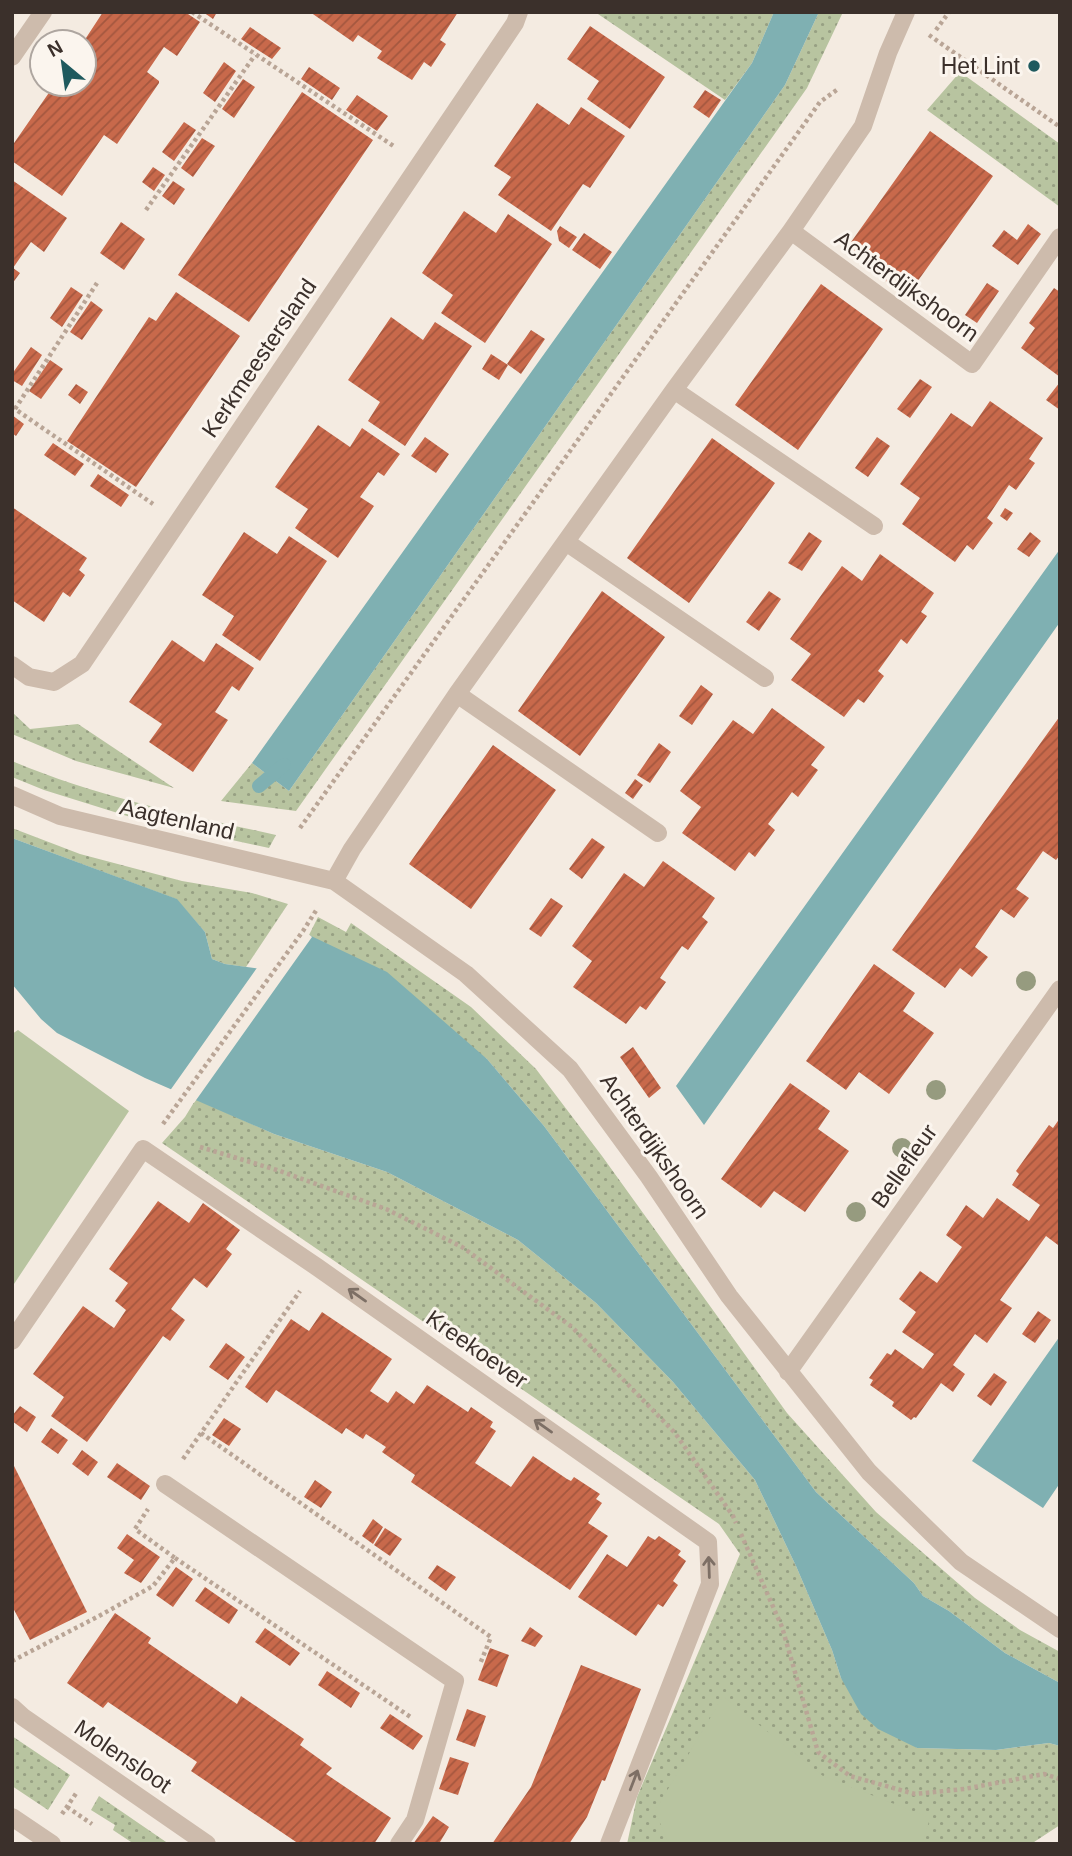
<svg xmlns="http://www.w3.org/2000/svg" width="1072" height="1856" viewBox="0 0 1072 1856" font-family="Arial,sans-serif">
<defs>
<pattern id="grass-dots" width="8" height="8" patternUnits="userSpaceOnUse" patternTransform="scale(1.75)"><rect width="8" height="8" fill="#b8c4a0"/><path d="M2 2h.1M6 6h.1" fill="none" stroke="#97a083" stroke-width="1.8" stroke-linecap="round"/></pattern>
<pattern id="building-hatch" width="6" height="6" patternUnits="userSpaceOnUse" patternTransform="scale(1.75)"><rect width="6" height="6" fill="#c8694b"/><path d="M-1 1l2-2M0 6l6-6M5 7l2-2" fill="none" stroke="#a4573f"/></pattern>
</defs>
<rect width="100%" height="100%" fill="#f4ebe1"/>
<path fill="url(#grass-dots)" d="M595 12H774L752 63 725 100Z
M819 12H843L807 88 296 811 221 801 252 763 289 791 785 85Z
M960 72 1060 144V207L927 110Z
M12 712 30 729 78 724 174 788 76 761 12 734Z
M12 761C97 797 187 815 276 835L269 848 140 820 44 790 12 777Z
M12 828 80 854 182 881 252 893 288 904 246 967 225 964 212 959 205 932 176 899 12 838Z
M318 917 346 932 351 923 471 1007 536 1069 602 1156 787 1413 876 1512 975 1598 1020 1630 1060 1652V1683L1005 1653 949 1611 923 1596 914 1583 816 1492 544 1126 487 1059 309 935Z
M196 1099 274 1134 387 1172 518 1240 596 1303 673 1382 755 1480 796 1566 832 1650 841 1678 917 1748 996 1750 1049 1743 1060 1746V1825L1031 1844H627L637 1797 740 1554 719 1524 162 1143 185 1117Z
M12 1736 70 1775 48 1810 12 1786Z
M99 1796 169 1844H134L113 1830 115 1825 91 1810Z"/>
<path fill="#b8c4a0" d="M18 1030 129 1111 12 1287V1034Z
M723 1696 823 1776 930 1818 922 1844H669L655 1811Z"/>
<path fill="#7fb0b2" d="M774 12H819L785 85 289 791 252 763 752 63Z
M1060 549V622L704 1125 676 1086Z
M12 838 177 899 205 932 212 959 225 964 269 970 283 962 309 935 387 972 487 1059 544 1126 816 1492 914 1583 923 1596 949 1611 1005 1653 1060 1683V1746L1049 1743 996 1750 917 1748 878 1729 861 1714 841 1678 832 1650 796 1566 755 1480 673 1382 596 1303 518 1240 387 1172 274 1134 145 1078 57 1033 41 1019 12 984Z
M1060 1336V1483L1043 1508 972 1461Z"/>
<path fill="#f4ebe1" d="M307 933 312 937 194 1103 169 1092 259 965 268 966 281 960Z"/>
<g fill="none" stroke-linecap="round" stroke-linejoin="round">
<path stroke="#7fb0b2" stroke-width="14" d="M259 786 284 765"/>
</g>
<path fill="url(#building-hatch)" d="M103 12H185L200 22 177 56 164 47 147 72 159 81V83L117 144 104 135 62 196 12 161V146L55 84H84V41Z
M203 12H217L213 19Z
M310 12H458L440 40 446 44 431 67 424 62 412 80 377 58 382 51 358 35 353 42Z
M590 26 665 77 630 129 587 99 599 81 567 59Z
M250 27 281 48 272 59 241 39Z
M224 62 236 71 215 102 203 93Z
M309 67 340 88 332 100 301 79Z
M243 79 255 87 234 118 222 109Z
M705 90 721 100 709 118 693 107Z
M302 92 373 140 249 322 178 275Z
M357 95 388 116 377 131 346 110Z
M537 103 569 125 581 107 625 136 590 188 583 184 551 231 498 195 511 177 494 166Z
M184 122 196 130 174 161 162 152Z
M930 131 993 176 907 296 844 252Z
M202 138 215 146 193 177 181 168Z
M153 167 165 175 154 191 142 182Z
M12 180 67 218 44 252 31 242 13 268 20 273 12 284Z
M173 181 185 189 174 205 162 196Z
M464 211 496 233 508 214 552 244 485 343 441 313 453 295 422 273Z
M121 222 145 239 124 270 100 253Z
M1028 224 1041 234 1018 265 992 246 1004 230 1017 240Z
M560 226 577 237 569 248 559 241 557 231Z
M584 233 612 252 600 269 572 250Z
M987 283 999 291 977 323 965 315Z
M821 284 883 329 798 450 735 405Z
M71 287 83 295 62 327 50 318Z
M1054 288 1060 292V377L1021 348 1035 328 1029 323Z
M176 292 240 336 136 487 67 441 149 317 156 321Z
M91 301 103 310 82 340 70 332Z
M391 317 423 340 435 322 472 346 405 446 368 421 380 402 348 380Z
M531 330 545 339 521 374 507 364Z
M31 347 42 355 22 386 12 380V374Z
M491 354 508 365 499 380 482 369Z
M50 360 63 369 41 399 29 391Z
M920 379 932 387 910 418 897 409Z
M1060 382V410L1046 400Z
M76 384 88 392 80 404 68 395Z
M990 401 1043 438 1029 459 1035 463 1016 490 1009 485 987 518 993 523 973 550 967 545 955 562 902 524 920 498 900 484 951 413 972 427Z
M12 415 24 424 16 436 12 433Z
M318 425 350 447 362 428 400 454 384 476 378 472 360 497 374 506 338 558 295 528 308 509 275 487Z
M425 437 449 454 436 473 411 456Z
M877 437 890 446 868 477 855 468Z
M712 438 775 483 689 603 627 558Z
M53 443 84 464 75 476 44 455Z
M98 474 129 495 121 507 90 486Z
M12 507 87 558 79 570 85 575 70 597 63 592 44 622 12 600Z
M1005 508 1013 513 1007 521 1000 516Z
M244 532 277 554 289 536 327 561 260 661 222 635 234 616 202 595Z
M809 532 822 541 802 571 788 563Z
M1030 532 1041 541 1029 557 1017 549Z
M880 554 934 593 921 612 927 616 907 644 901 639 878 671 884 676 864 703 858 699 844 717 791 680 811 654 790 639 842 566 862 581Z
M602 591 665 637 580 756 518 711Z
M769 591 781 599 759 631 746 622Z
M172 640 204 662 216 643 254 668 239 691 232 686 215 712 228 720 193 772 149 742 162 724 129 702Z
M701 685 713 694 692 725 679 716Z
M772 708 825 747 811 765 818 770 798 797 792 792 768 824 775 830 755 857 749 852 735 871 682 833 701 807 680 791 733 720 753 734Z
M1060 716V828L1058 830 1060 832V855L1056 860 1043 851 1016 889 1029 898 1014 918 1001 909 975 947 988 957 972 977 960 968 945 988 892 950Z
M659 743 671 752 650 783 637 775Z
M493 745 556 790 471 909 409 864Z
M635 779 643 785 633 799 625 793Z
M592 838 605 847 582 879 569 869Z
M663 861 715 898 702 917 708 922 688 950 682 946 660 978 666 982 646 1010 640 1006 626 1024 573 987 592 961 572 946 624 873 644 887Z
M551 898 563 906 541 937 529 929Z
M874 964 915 993 903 1011 934 1033 889 1094 859 1072 846 1090 806 1061Z
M633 1047 661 1088 649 1098 620 1057Z
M790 1083 830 1111 818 1129 849 1151 805 1212 774 1191 761 1208 721 1179Z
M1060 1118V1242L1058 1245 1046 1236 1000 1300 1012 1308 987 1343 975 1334 953 1365 965 1374 953 1392 941 1383 916 1418 914 1417 911 1420 892 1406 894 1402 870 1385 873 1380 869 1378 887 1353 891 1355 895 1349 923 1369 934 1354 902 1332 916 1312 899 1299 920 1271 937 1283 962 1247 946 1235 966 1205 983 1218 997 1198 1029 1221 1040 1205 1012 1185 1019 1174 1016 1171 1049 1125 1053 1128Z
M158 1201 189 1223 203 1203 240 1230 226 1249 232 1254 207 1288 194 1278 171 1309 185 1320 170 1341 163 1336 87 1442 51 1416 64 1397 33 1374 83 1306 114 1328 126 1310 115 1301 128 1283 109 1269Z
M1038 1311 1051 1320 1035 1343 1022 1334Z
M322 1312 392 1359 370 1391 388 1403 396 1391 414 1404 427 1385 468 1412 471 1407 493 1422 490 1427 496 1431 475 1463 511 1487 533 1456 567 1479 571 1481 574 1477 600 1494 596 1499 602 1503 588 1523 608 1536 570 1590 411 1482 415 1475 382 1452 386 1447 366 1434 363 1439 346 1428 342 1434 276 1390 267 1403 245 1387 291 1319 309 1331Z
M226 1343 245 1357 228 1380 209 1367Z
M994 1373 1007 1382 991 1406 977 1396Z
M20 1406 36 1417 27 1432 12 1421V1416Z
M224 1418 241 1429 229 1446 212 1435Z
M51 1428 68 1440 58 1454 41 1442Z
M82 1450 98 1462 88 1476 72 1464Z
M12 1462 87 1612 30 1640 12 1606Z
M117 1463 150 1486 141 1500 107 1477Z
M315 1480 332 1492 321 1508 304 1497Z
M373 1519 383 1527 373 1544 362 1536Z
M385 1528 402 1539 390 1556 374 1545Z
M127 1534 160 1557 141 1583 124 1573 134 1560 117 1548Z
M648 1536 655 1540 659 1536 681 1551 678 1555 686 1561 673 1581 678 1585 663 1607 658 1604 636 1636 578 1597 607 1554 627 1567Z
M437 1565 456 1577 446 1591 428 1578Z
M176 1567 193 1579 173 1607 156 1595Z
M205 1587 238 1610 229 1624 195 1601Z
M115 1613 151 1638 148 1643 237 1704 241 1696 304 1739 300 1745 332 1768 326 1774 391 1818 374 1844H299L191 1771 197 1762 108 1702 103 1708 67 1683Z
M530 1627 543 1636 535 1647 521 1641Z
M265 1628 300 1653 290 1666 255 1642Z
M490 1648 509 1655 497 1687 478 1680Z
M581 1665 641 1689 605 1781 602 1780 587 1817 569 1844H492L531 1787Z
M327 1671 360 1693 351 1708 318 1685Z
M467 1709 486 1716 475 1747 456 1740Z
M390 1714 423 1736 413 1750 380 1728Z
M450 1757 469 1763 458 1795 439 1789Z
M433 1816 449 1827 440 1842 438 1844H413Z"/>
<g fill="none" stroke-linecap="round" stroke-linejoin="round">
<path stroke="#b9a596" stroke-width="4.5" stroke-dasharray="3.5 3.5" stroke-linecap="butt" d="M192 12 395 147
M936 30 949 12
M929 35 1060 127
M146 210 255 55
M12 407 153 504
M15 409 97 283
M300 828 820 102 838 89
M163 1124 303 931 317 909
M200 1147 277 1170 386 1209 462 1247 572 1327 675 1433 733 1516 736 1523
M201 1433 491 1637 480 1664
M183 1459 300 1291
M741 1534 782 1627 818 1752 850 1776 915 1794 964 1789 1044 1774 1060 1779
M175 1558 412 1718
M12 1661 99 1616 153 1586 175 1558 135 1529 148 1509
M67 1807 92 1824
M62 1814 77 1792"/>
<path stroke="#cdbbac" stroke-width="18" d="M906 12 888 53 863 126 791 231 674 390 457 694 352 849 334 881 466 974 570 1069 649 1177 729 1296 869 1472 961 1562 1060 1629
M12 57 43 12
M791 231 972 364 1060 237
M674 390 874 526
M566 542 765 678
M12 665 29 677 54 682 82 664 515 23 519 12
M457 694 658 833
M12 795 60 816 334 881
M12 1341 143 1149 317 1267 708 1542 710 1584 609 1844
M788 1372 1060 989
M165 1484 455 1681 415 1820 399 1844
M12 1707 23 1717 207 1844
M12 1817 52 1844"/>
</g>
<g fill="#969b7f">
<circle cx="1026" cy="981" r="10"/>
<circle cx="936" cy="1090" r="10"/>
<circle cx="902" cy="1148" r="10"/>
<circle cx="856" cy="1212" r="10"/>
</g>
<defs><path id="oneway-shaft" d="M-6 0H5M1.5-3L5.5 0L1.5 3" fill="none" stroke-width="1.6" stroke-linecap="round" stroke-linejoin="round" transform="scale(1.75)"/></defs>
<g stroke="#7d6f65">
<use href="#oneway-shaft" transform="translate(357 1295) rotate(-145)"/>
<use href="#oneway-shaft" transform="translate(543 1426) rotate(-145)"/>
<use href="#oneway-shaft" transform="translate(709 1567) rotate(-92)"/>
<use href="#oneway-shaft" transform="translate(634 1780) rotate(-69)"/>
</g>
<circle fill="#1f5a5e" stroke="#fbf5ee" stroke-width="2.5" cx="1034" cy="66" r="7"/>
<g text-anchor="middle" stroke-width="6" stroke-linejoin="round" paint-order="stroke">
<g font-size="23" fill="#3b302b" stroke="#fbf5ee" text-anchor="end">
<text x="1020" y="74">Het Lint</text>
</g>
<g font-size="23" fill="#3b302b" stroke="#fbf5ee">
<text transform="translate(907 286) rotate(36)" y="8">Achterdijkshoorn</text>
<text transform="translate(259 358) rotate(-56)" y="8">Kerkmeestersland</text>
<text transform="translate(177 819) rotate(13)" y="8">Aagtenland</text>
<text transform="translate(655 1146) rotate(55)" y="8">Achterdijkshoorn</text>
<text transform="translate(904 1166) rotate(-55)" y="8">Bellefleur</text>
<text transform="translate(477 1349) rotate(35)" y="8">Kreekoever</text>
<text transform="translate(123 1756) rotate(34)" y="8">Molensloot</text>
</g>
</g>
<rect width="1072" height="1856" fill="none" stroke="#3b302b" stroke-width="28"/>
<g transform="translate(63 63) rotate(331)"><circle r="33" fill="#fbf5ee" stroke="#aea6a0" stroke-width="2"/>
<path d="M0-5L12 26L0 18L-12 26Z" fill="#1f5a5e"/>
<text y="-10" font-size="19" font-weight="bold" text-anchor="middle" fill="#3b302b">N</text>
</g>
</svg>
